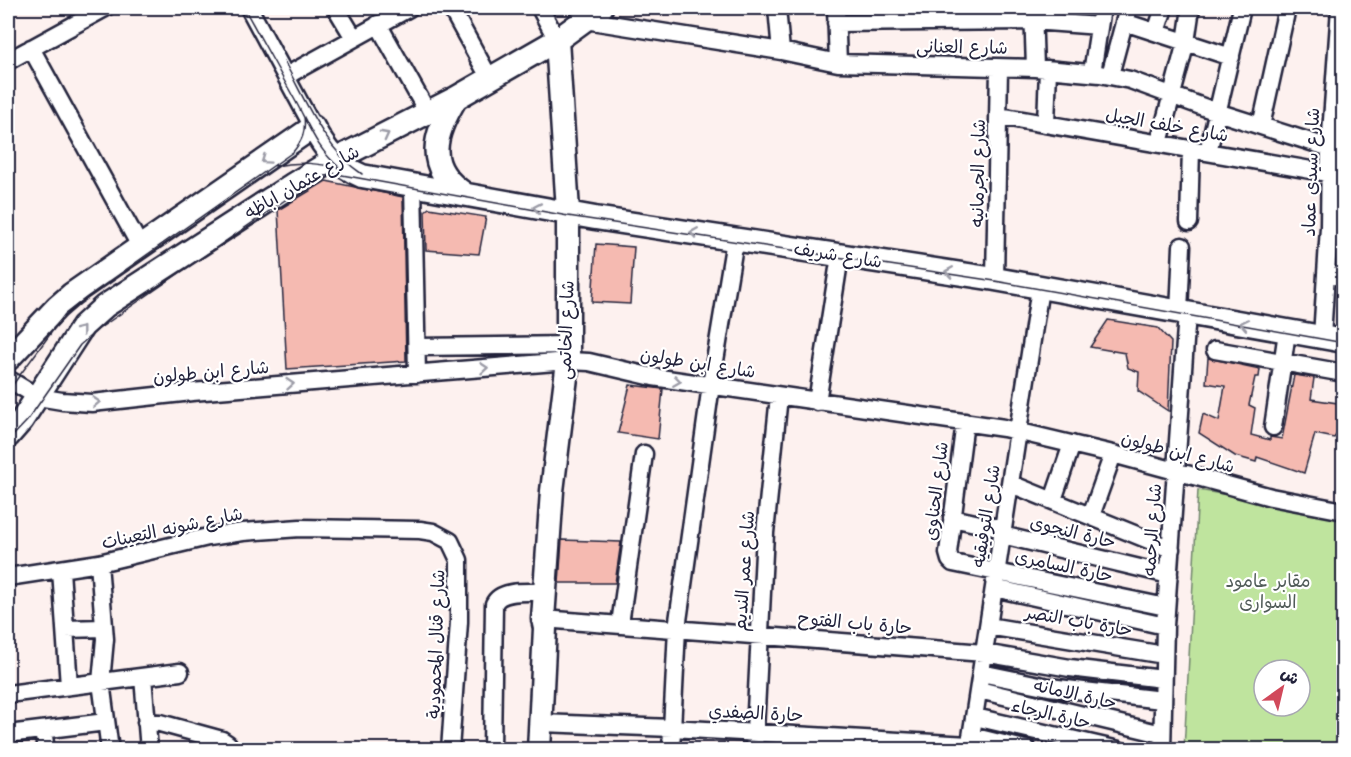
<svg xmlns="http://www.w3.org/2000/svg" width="1351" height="757" viewBox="0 0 1351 757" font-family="'Playpen Sans','Playpen Sans Arabic',sans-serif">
<rect width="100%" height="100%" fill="#fdf1ef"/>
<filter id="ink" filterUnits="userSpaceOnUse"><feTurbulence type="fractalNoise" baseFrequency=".0167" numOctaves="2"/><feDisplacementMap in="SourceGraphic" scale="12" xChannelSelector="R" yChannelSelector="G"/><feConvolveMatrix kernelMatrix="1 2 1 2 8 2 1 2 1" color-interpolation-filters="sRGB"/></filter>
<g filter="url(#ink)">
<path fill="#bfe49e" stroke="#70836c" stroke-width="1.5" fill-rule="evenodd" d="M1198 490 1343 514V749L1184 750ZM1264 670H1300V706H1264Z"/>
<path fill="#f5bab1" stroke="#22223b" stroke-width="1.5" d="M326 181 403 197 406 361 287 369 278 210Z
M429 208 486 217 479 254 426 250 425 211Z
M596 244 634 247 630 304 592 302Z
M1108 320 1158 328 1171 342 1168 411 1138 391 1139 372 1128 368 1125 353 1090 347Z
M1208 358 1260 369 1259 377H1255L1249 405 1255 408 1251 435 1270 440V437L1282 439 1294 375 1314 378 1311 399 1344 404V424L1334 438 1315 434 1304 473 1257 457 1256 462 1235 456 1199 433 1203 414 1219 421 1225 386 1206 383Z
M630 385 663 389 658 439 618 433Z
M562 540 621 542 615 583H559Z"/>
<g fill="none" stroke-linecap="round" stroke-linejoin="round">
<defs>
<path id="minor" d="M249 8 313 127
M336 8 354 38
M451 8 490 79
M540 8 557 40
M777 8 781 51
M836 8 838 63
M1033 8 1035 68
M585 20 781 51 838 63 1035 68 1100 74 1130 80 1217 112 1330 148
M1124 22 1231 57
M836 23 1033 21 1099 26
M378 24 428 113
M1156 32 1164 8
M31 48 140 246
M8 61 105 8
M1092 73 1102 8
M1110 75 1128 8
M286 76 409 8
M999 116 1328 173
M1046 124 1048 69
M1261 126 1287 8
M1159 143 1186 42 1191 8
M1208 152 1242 8
M413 185 417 374
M1189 222 1191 149
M1329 227 1344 229
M1326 275 1344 277
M995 279 999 68
M1179 312 1182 246
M1322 337 1329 227 1330 148 1340 8
M417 347 568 345
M1215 350 1338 372
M8 379 38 397 62 401 92 403 192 392 568 361 589 362 653 377 1004 428 1113 454 1271 497 1344 511
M817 402 840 256
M965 422 948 553 950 560 953 563 1166 607
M1273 427 1287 332
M1011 484 1171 549
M1053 500 1072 444
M1091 516 1113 454
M952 518 1003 529
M1002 535 1169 575
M99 563 105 639 101 682 110 750
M61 570 69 686
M8 577 99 563 208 537 243 532 300 528 420 530 433 532 450 541 459 560V622L450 750
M994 588 1165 626
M543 619 984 653 1070 668 1163 679
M620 624 644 454
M988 626 1164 655
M65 629 104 628
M981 673 1049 687 1162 700
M143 677 149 750
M979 690 1162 734
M8 694 180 672
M975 717 1119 750
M146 722 160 723 222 740 228 744 229 750
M541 723 672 728 969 745
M43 730 46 750
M8 734 106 722
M971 736 1028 750
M492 750 494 604C501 588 531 593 545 592
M671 750 677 628 711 385 735 240
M754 750 765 533 779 396
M969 750 1040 288
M1162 750 1165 626 1187 313"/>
<path id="major" d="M456 98C434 134 423 167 465 194
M8 359 57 307 72 294 313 127C325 150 338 166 362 176L595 218 995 279 1344 341
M8 436 22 420 83 326 105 306 292 185 325 165 456 98 557 40 601 8
M539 750 545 628 543 619 552 491 568 361V211L557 40"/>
</defs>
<use href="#minor" stroke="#22223b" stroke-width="21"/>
<use href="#major" stroke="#22223b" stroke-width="27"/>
<use href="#minor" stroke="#fff" stroke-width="16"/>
<use href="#major" stroke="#fff" stroke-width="22"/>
<path stroke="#22223b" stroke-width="1.5" d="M244 8C261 39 279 71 296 102 310 128 317 149 340 168
M284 61C305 99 324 149 362 174
M275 166C300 161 318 163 343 169
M8 395 14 383 65 314 87 297 293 152C302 141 306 132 304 117
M8 441 27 421 80 345 97 330 317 178 330 175H342L568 216 995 281 1344 343"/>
</g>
<defs><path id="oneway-chevron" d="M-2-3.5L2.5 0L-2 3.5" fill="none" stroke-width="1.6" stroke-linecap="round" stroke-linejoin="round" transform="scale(1.5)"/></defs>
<g stroke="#9c9ca7">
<use href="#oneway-chevron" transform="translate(385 135) rotate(-28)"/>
<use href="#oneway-chevron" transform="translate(265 160) rotate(145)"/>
<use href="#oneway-chevron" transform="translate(537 208) rotate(-169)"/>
<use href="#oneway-chevron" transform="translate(694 233) rotate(-171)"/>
<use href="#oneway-chevron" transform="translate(949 272) rotate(-171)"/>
<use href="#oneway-chevron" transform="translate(1244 324) rotate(-169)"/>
<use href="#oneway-chevron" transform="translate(81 330) rotate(-52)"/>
<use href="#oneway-chevron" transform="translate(484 368) rotate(-5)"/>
<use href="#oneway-chevron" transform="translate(677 381) rotate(8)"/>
<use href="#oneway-chevron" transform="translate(290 384) rotate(-5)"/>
<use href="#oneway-chevron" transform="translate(96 402) rotate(-3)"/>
</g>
</g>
<g text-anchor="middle" stroke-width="4.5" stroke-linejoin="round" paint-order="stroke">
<g font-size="18" fill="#22223b" stroke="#fff">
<text transform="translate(962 47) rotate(1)" y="6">شارع العنانى</text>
<text transform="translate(1167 125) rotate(10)" y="6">شارع خلف الجبل</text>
<text transform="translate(1311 172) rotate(-88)" y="6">شارع سيدى عماد</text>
<text transform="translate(978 173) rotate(-89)" y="6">شارع الجرمانيه</text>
<text transform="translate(302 182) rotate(-30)" y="6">شارع عثمان اباظه</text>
<text transform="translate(838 255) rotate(9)" y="6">شارع شريف</text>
<text transform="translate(566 330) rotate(-88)" y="6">شارع الخاتمى</text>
<text transform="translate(698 363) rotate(9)" y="6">شارع ابن طولون</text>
<text transform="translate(211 372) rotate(-5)" y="6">شارع ابن طولون</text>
<text transform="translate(1178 452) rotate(15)" y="6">شارع ابن طولون</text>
<text transform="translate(936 491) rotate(-83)" y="6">شارع الحناوى</text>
<text transform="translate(986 516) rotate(-81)" y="6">شارع التوفيقيه</text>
<text transform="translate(172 528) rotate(-12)" y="6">شارع شونه التعينات</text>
<text transform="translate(1152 530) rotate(-86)" y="6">شارع الرحمه</text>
<text transform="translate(1073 532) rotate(14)" y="6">حارة النجوى</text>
<text transform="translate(1064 566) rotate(12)" y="6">حارة السامرى</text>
<text transform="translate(744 571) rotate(-86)" y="6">شارع عمر النديم</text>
<text transform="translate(1079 621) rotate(10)" y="6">حارة باب النصر</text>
<text transform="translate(855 623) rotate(5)" y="6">حارة باب الفتوح</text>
<text transform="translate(436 644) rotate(-88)" y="6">شارع قنال المحمودية</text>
<text transform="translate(1075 694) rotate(13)" y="6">حارة الامانه</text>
<text transform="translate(756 713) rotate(3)" y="6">حارة الصفدي</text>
<text transform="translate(1051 714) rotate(13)" y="6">حارة الرجاء</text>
</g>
<g font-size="18" fill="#515c59" stroke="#fff">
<text x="1268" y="587">مقابر عامود<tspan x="1268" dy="21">السوارى</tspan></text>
</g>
</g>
<rect width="1351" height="757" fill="none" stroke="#fff" stroke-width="30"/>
<rect x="15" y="15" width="1321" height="727" fill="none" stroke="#22223b" stroke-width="2" filter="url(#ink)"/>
<g transform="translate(1282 688) rotate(34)"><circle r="28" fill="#ffffff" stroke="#a7a7b1" stroke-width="1.5"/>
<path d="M0-4.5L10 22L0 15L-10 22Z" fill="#d1495b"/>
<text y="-9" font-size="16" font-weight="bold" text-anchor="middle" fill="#22223b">ش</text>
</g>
</svg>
